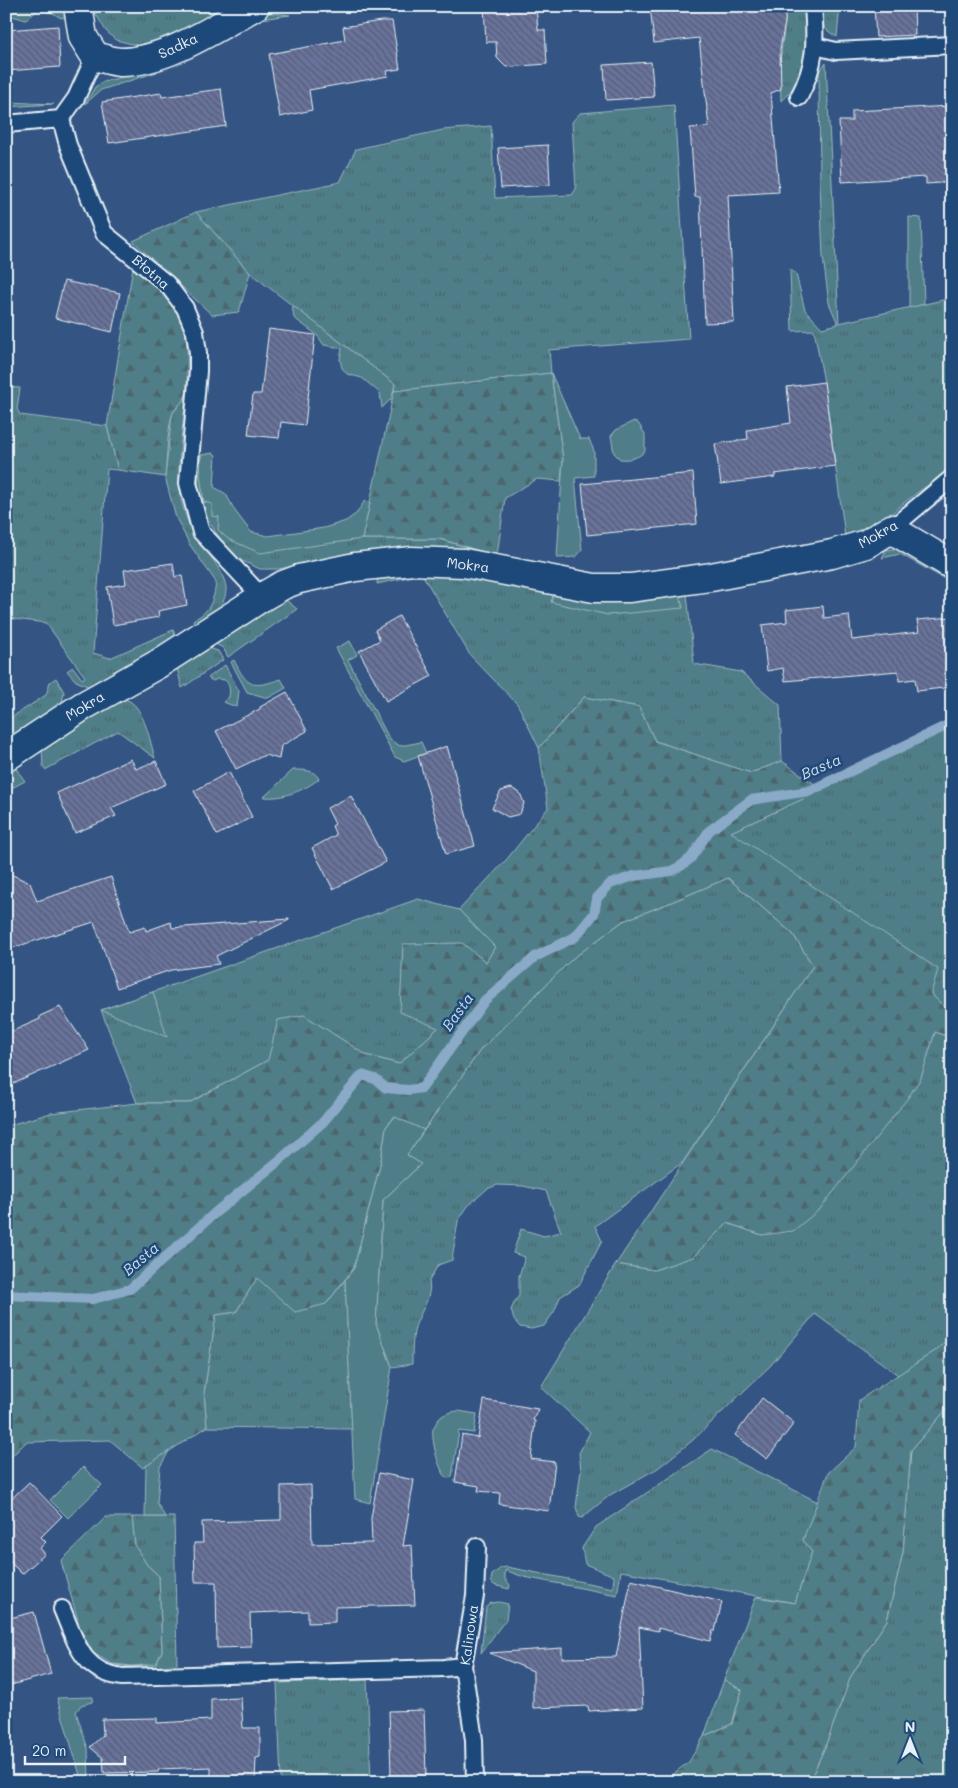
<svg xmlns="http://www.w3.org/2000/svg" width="958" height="1788" viewBox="0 0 958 1788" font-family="Mali,sans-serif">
<defs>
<pattern id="grass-tufts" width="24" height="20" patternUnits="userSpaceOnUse" patternTransform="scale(1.25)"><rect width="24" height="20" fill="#4f7e88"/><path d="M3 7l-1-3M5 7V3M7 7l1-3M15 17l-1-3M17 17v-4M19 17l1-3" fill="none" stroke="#4b666c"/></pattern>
<pattern id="forest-firs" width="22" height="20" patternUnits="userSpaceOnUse" patternTransform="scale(1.25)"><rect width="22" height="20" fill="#4f7e88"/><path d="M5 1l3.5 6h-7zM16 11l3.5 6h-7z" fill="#4b666c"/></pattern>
<pattern id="building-back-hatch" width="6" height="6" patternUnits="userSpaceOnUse" patternTransform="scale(1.25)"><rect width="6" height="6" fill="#67729b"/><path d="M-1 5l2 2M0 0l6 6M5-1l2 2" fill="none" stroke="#565d72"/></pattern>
</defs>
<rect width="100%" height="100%" fill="#345583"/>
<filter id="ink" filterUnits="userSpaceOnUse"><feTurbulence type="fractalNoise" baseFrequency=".02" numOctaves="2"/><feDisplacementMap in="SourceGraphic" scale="10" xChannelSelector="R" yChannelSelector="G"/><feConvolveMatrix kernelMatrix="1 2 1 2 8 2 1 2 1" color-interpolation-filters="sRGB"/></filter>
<g filter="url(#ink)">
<path fill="url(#grass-tufts)" stroke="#9cb8c0" d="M6 6H70L71 15 61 18 53 13 38 10 26 20 6 14Z
M88 6H225V13L150 45 140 46 116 40 106 31 97 16Z
M785 6H804C807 38 808 78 781 101L780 61 785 22Z
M821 6H840L837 37C821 28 822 24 821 6Z
M264 12 290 15 261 19 178 59Z
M826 63 839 323 952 298V470C937 480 922 488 909 499 888 515 873 534 845 536L824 382 814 330 792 331 790 269 796 274 805 310 822 328 838 324 829 303 823 257 820 184 819 71Z
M151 69 157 72 101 90 85 104 95 87 103 82Z
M6 102 54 104 6 107Z
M674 105 689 339 549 350 551 373 394 391 395 384 250 273 196 212 340 182 356 149 443 130 491 126 495 198 572 195 576 189 572 122 580 113Z
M6 387 20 388 17 409 20 415 107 426 118 470 107 469 93 653 110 658 173 630 177 639 92 688 76 681 67 671 73 667 82 679 85 677 46 623 6 618Z
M186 396C183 431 173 478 184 510 186 518 190 527 195 534 203 548 227 574 226 590 225 609 209 617 196 627L193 620C210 612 214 600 216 582L190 545 176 518 165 477 172 414Z
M201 455 200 475 228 539H439L497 556 463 550 423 547 365 551 336 559 278 569H260L240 560 223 543 208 520 198 491V458Z
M899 548 952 575V583L900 554 882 558 886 550Z
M415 568 687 594 694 664 741 672 780 705 782 761 751 773 655 741 639 707 584 697 539 748 518 705 470 655 422 574 377 584 378 575Z
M283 601H287L297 609 228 657 223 648 210 641 223 632Z
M205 647 218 651 223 660 182 688 176 664Z
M56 678 64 692 62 703 6 744V721L46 695 50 682Z
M122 699C143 699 150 742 155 758L118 731 45 770 43 767 42 748Z
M952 718V1014L931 994 730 832 822 790 815 785Z
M15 767 25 781 6 791V773Z
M728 878 793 934 813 966 683 1162 595 1226 602 1241 579 1285 560 1297 554 1312 544 1326 531 1329 520 1327 514 1320 511 1310 515 1301 519 1296V1276L525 1257 513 1253 521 1229 544 1236 561 1232 546 1191 523 1186 497 1185 487 1189 468 1206 458 1221 452 1260 438 1265 429 1281C433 1300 417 1314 414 1332 412 1342 412 1354 412 1364L392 1367 376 1324 383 1200 421 1164 407 1155 481 1049 572 959 623 921 669 903Z
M418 899 459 910 495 947 486 963 438 1028 399 1064 366 1055 305 1016 268 1060 189 1103H137L101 1010Z
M935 1032 952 1038V1336L935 1351 898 1375 815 1314 770 1366 693 1440 658 1468 610 1495 582 1518 579 1517 576 1507 581 1470 579 1453 590 1432 541 1387 616 1264 654 1270 693 1257 727 1223 762 1235 921 1078Z
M257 1278 326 1304 345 1280 352 1429 207 1427 204 1393 216 1315 236 1312Z
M952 1403V1782H809L825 1747 851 1676 887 1620 903 1552 911 1450Z
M712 1449 818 1502 803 1540 812 1552 795 1603 621 1571 617 1595 524 1577 505 1570V1579L510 1585 509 1589 494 1585 491 1581 492 1575 501 1568 507 1567 613 1588 614 1576 585 1564 582 1548 596 1527Z
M132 1517H174L177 1664C155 1668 134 1669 112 1664L132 1666 156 1664 162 1651 159 1576 147 1565 135 1546Z
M499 1602 508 1604 506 1619 481 1653 486 1607 491 1603Z
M367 1680 371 1782H281L277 1683Z
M724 1680 742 1690 732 1724 704 1736Z"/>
<path fill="url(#forest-firs)" stroke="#9cb8c0" d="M196 212 250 273 239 312 212 315 133 241Z
M133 267C174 299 190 316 187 370 187 378 188 390 185 397 182 404 174 408 172 415 167 432 167 459 165 477L118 470 107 426Z
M551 373 563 459 561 481 537 479 505 498 497 556 440 539H362L394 391Z
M584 697 639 707 655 741 751 773 782 761 823 790 731 832 938 969 931 994 952 1014V1038L935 1032 921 1078 907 1099 820 1209 793 1231 762 1235 727 1223 693 1257 654 1270 616 1264 813 966 793 934 728 878 669 903 623 921 572 959 481 1049 424 1130 394 1117 386 1127 381 1161 354 1268 326 1304 295 1312 257 1278 236 1312 216 1315 204 1393 207 1427 143 1468 110 1440 26 1442 6 1462V1126L51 1113 137 1103H189L268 1060 278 1020 304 1015 366 1055 399 1064 438 1028 400 1012 403 944 462 943 486 962 495 947 459 910 507 859 548 808 539 748Z
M952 1336V1403L911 1450 903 1552 887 1620 851 1676 825 1747 809 1782H662L689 1762 704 1736 732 1724 742 1690 724 1680 756 1597 795 1603 812 1552 803 1540 828 1473 856 1447 859 1400 935 1351Z
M106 1517H132L135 1546 147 1565 159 1576 162 1651 156 1664 132 1666 112 1664 93 1653 81 1631 61 1561Z"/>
<path fill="#4f7e88" stroke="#9cb8c0" d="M909 217 921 218 924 304 909 308Z
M292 305 395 384 392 398 382 408 380 393 362 378 347 374 342 368 340 359 342 348 324 345 317 335 294 318Z
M551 373 580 439H589L594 451V476L575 478 582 550 576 557 557 558 563 459Z
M634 421 638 423 645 434V451C639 458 629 460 620 459L614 453 611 436 616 430Z
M213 453 216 455 214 487 226 494 235 511 251 532 268 536 324 528 346 521 357 513 365 500 370 503 362 539 260 553 228 539 218 530 219 517 212 516V504L204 502 200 475 201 455Z
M554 593 680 595 683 608 608 615 551 602Z
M350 641 357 655 348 660 390 740 400 746 421 742 426 753 404 761 395 757 336 648Z
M234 660C247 687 252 689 281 679L286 688 268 698 247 692 231 662Z
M225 665 239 691 237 707 223 702 229 697C230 690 230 685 225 680L217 679 213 681 208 678Z
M293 770C303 770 314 769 319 779 304 790 284 799 264 797Z
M153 992 167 1037 101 1010Z
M395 1117 424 1130 407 1155 421 1164 383 1200 376 1324 392 1367 370 1503 355 1499 345 1280 354 1268 381 1161 386 1127Z
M458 1411 477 1414 474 1433 459 1431 452 1477 448 1478C439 1474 431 1439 433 1429 434 1427 437 1421 439 1419 444 1413 451 1412 458 1411Z
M169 1451 160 1467 157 1503 165 1517H145L146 1466Z
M83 1467 102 1485 68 1518 50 1500Z
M93 1697 92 1702 81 1705 76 1712 88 1749 89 1782H82L57 1698Z"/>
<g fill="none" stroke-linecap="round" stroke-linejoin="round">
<path stroke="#8aaac7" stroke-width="10" d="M6 1295 93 1299 130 1289 216 1212 281 1159 323 1122 362 1075 375 1079 386 1088 408 1090 422 1088 485 1000 535 957 575 937 594 914 597 898 610 884 634 876 671 871 681 866 691 858 709 831 751 800 809 791 952 723"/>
</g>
<path fill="url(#building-back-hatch)" stroke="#e8f1f8" d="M484 6H536L538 30H545L547 64 506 67 497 58 496 42H486Z
M650 6H785V22L780 49 781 89 771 93 779 192 728 195 734 322 705 323 700 197H695L690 128 709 127 699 38 654 43Z
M874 6H914L915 35 876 37Z
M381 21H392L400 69 387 71 388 76 309 90 312 110 280 117 269 54 345 40 343 27Z
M58 26 60 67 6 71V30Z
M651 62 654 97 606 100 604 65Z
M221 89 226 126 109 143 102 102 161 93 162 97Z
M952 106V182L926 184V177L842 182 839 121H852V111Z
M548 145 550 185 501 188 498 148Z
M64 281 120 293 112 332 55 318Z
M269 329 315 335 305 425 281 422 279 438 248 435 253 394H261Z
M824 382 835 466 775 474V477L721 484 715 444 748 439 747 430 791 423 787 387Z
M693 473 697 524 587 535 582 484Z
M173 563 175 577 182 576 187 605 158 611 159 617 113 625 107 587 126 584 124 570Z
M823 606 824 618 849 615 852 640 919 632 917 620 952 617V687L917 691 915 679 899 681 898 671 785 681 783 668 767 671 762 625 787 622 786 610Z
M399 616 432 676 386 701 359 651 380 640 375 630Z
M287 692 307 731 281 746 279 759 265 755 236 769 216 731 260 709V707Z
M447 746 475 846 446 854 418 756Z
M131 759 136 769 156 761 166 784 111 808 116 816 75 833 57 793Z
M229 772 252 817 217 835 194 791Z
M511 788 520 793 524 803 520 814 508 817 492 808 501 791Z
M351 796 386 862 333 889 312 848 336 835 332 826 335 824 327 808Z
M6 872 30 883 37 901 111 877 129 932 145 927 146 931 171 922 172 928 289 919V920L216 956 219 964 171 970 117 988 94 922 6 950Z
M60 1007 89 1050 6 1087V1034L40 1019V1016Z
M762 1398 794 1423 767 1459 735 1435Z
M484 1400 538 1409 533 1420 535 1421 531 1459 555 1462 549 1511 499 1504 500 1493 478 1491 479 1486 455 1482 462 1435 478 1438Z
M379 1473 414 1480 403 1546 412 1545 415 1605 335 1607V1622L308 1623V1611L250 1613 251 1647 217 1648 216 1582H195L194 1543H203L202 1522 281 1520V1486L311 1485 312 1544 372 1543 371 1518Z
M29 1482 62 1516 41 1537 46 1542 40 1548 45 1554 22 1574 6 1558V1504Z
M631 1580 722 1602 715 1631H713L710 1641 658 1628V1631L639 1627 643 1708 589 1711 588 1706 533 1708V1671L489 1653 562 1648V1658L616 1657Z
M34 1612 51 1674 11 1685 6 1666V1619Z
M241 1698 243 1728H260V1757L256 1758 255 1782H211V1767L159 1769 158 1772 104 1773 103 1758 90 1747 103 1735 102 1719 157 1718V1723L211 1720V1699Z
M424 1710 426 1775H391L389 1711Z"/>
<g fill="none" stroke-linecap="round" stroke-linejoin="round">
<defs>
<path id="lane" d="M815 46 836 51 952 45
M95 56 76 98 61 119 68 145 104 233 167 284 185 308 195 332 198 353V371L188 483 201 532 262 597
M799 97C816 64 816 43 813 6
M6 124 61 119
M891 529 952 478
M62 1609C76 1642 82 1672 122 1677L444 1668 463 1666
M475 1782 474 1740 463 1666 475 1596 477 1547"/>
<path id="street" d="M78 6 83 37 95 56C103 58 113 62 121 62 165 62 217 27 255 6
M6 757 83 706 158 664 262 597 283 585 299 579 355 567 412 561 464 563 594 588H630L711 577 832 554 866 544 891 529 952 565"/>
</defs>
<use href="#lane" stroke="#e8f1f8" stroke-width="20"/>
<use href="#street" stroke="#e8f1f8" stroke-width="31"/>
<use href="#lane" stroke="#1f4a7a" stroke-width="16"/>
<use href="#street" stroke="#1f4a7a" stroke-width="28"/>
</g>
</g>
<g text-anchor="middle" stroke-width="5" stroke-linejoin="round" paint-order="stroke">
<g font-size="14" fill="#e8f1f8" stroke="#1f4a7a">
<text transform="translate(178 46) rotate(-25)" y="5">Sadka</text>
<text transform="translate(151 272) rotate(41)" y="5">Błotna</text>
<text transform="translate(878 534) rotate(-29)" y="5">Mokra</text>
<text transform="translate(468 565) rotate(7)" y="5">Mokra</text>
<text transform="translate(85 706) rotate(-31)" y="5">Mokra</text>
<text transform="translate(469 1635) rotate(-82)" y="5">Kalinowa</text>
</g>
<g font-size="15" font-style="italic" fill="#d0dfec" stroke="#1f4a7a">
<text transform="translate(821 767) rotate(-23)" y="5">Basta</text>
<text transform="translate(458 1012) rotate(-54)" y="5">Basta</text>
<text transform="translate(141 1259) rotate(-40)" y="5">Basta</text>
</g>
</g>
<rect width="958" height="1788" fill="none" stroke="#1f4a7a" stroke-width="25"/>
<rect x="12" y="12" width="933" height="1763" fill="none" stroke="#e8f1f8" stroke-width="2" filter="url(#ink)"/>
<g transform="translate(910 1740)" stroke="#1f4a7a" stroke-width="4" paint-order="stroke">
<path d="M0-4L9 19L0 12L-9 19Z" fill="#e8f1f8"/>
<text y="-8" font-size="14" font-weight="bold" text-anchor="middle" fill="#e8f1f8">N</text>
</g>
<path d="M25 1756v8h100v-8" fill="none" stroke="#e8f1f8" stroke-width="2.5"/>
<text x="32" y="1756" font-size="15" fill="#e8f1f8" stroke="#1f4a7a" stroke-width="4" paint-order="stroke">20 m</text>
</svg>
